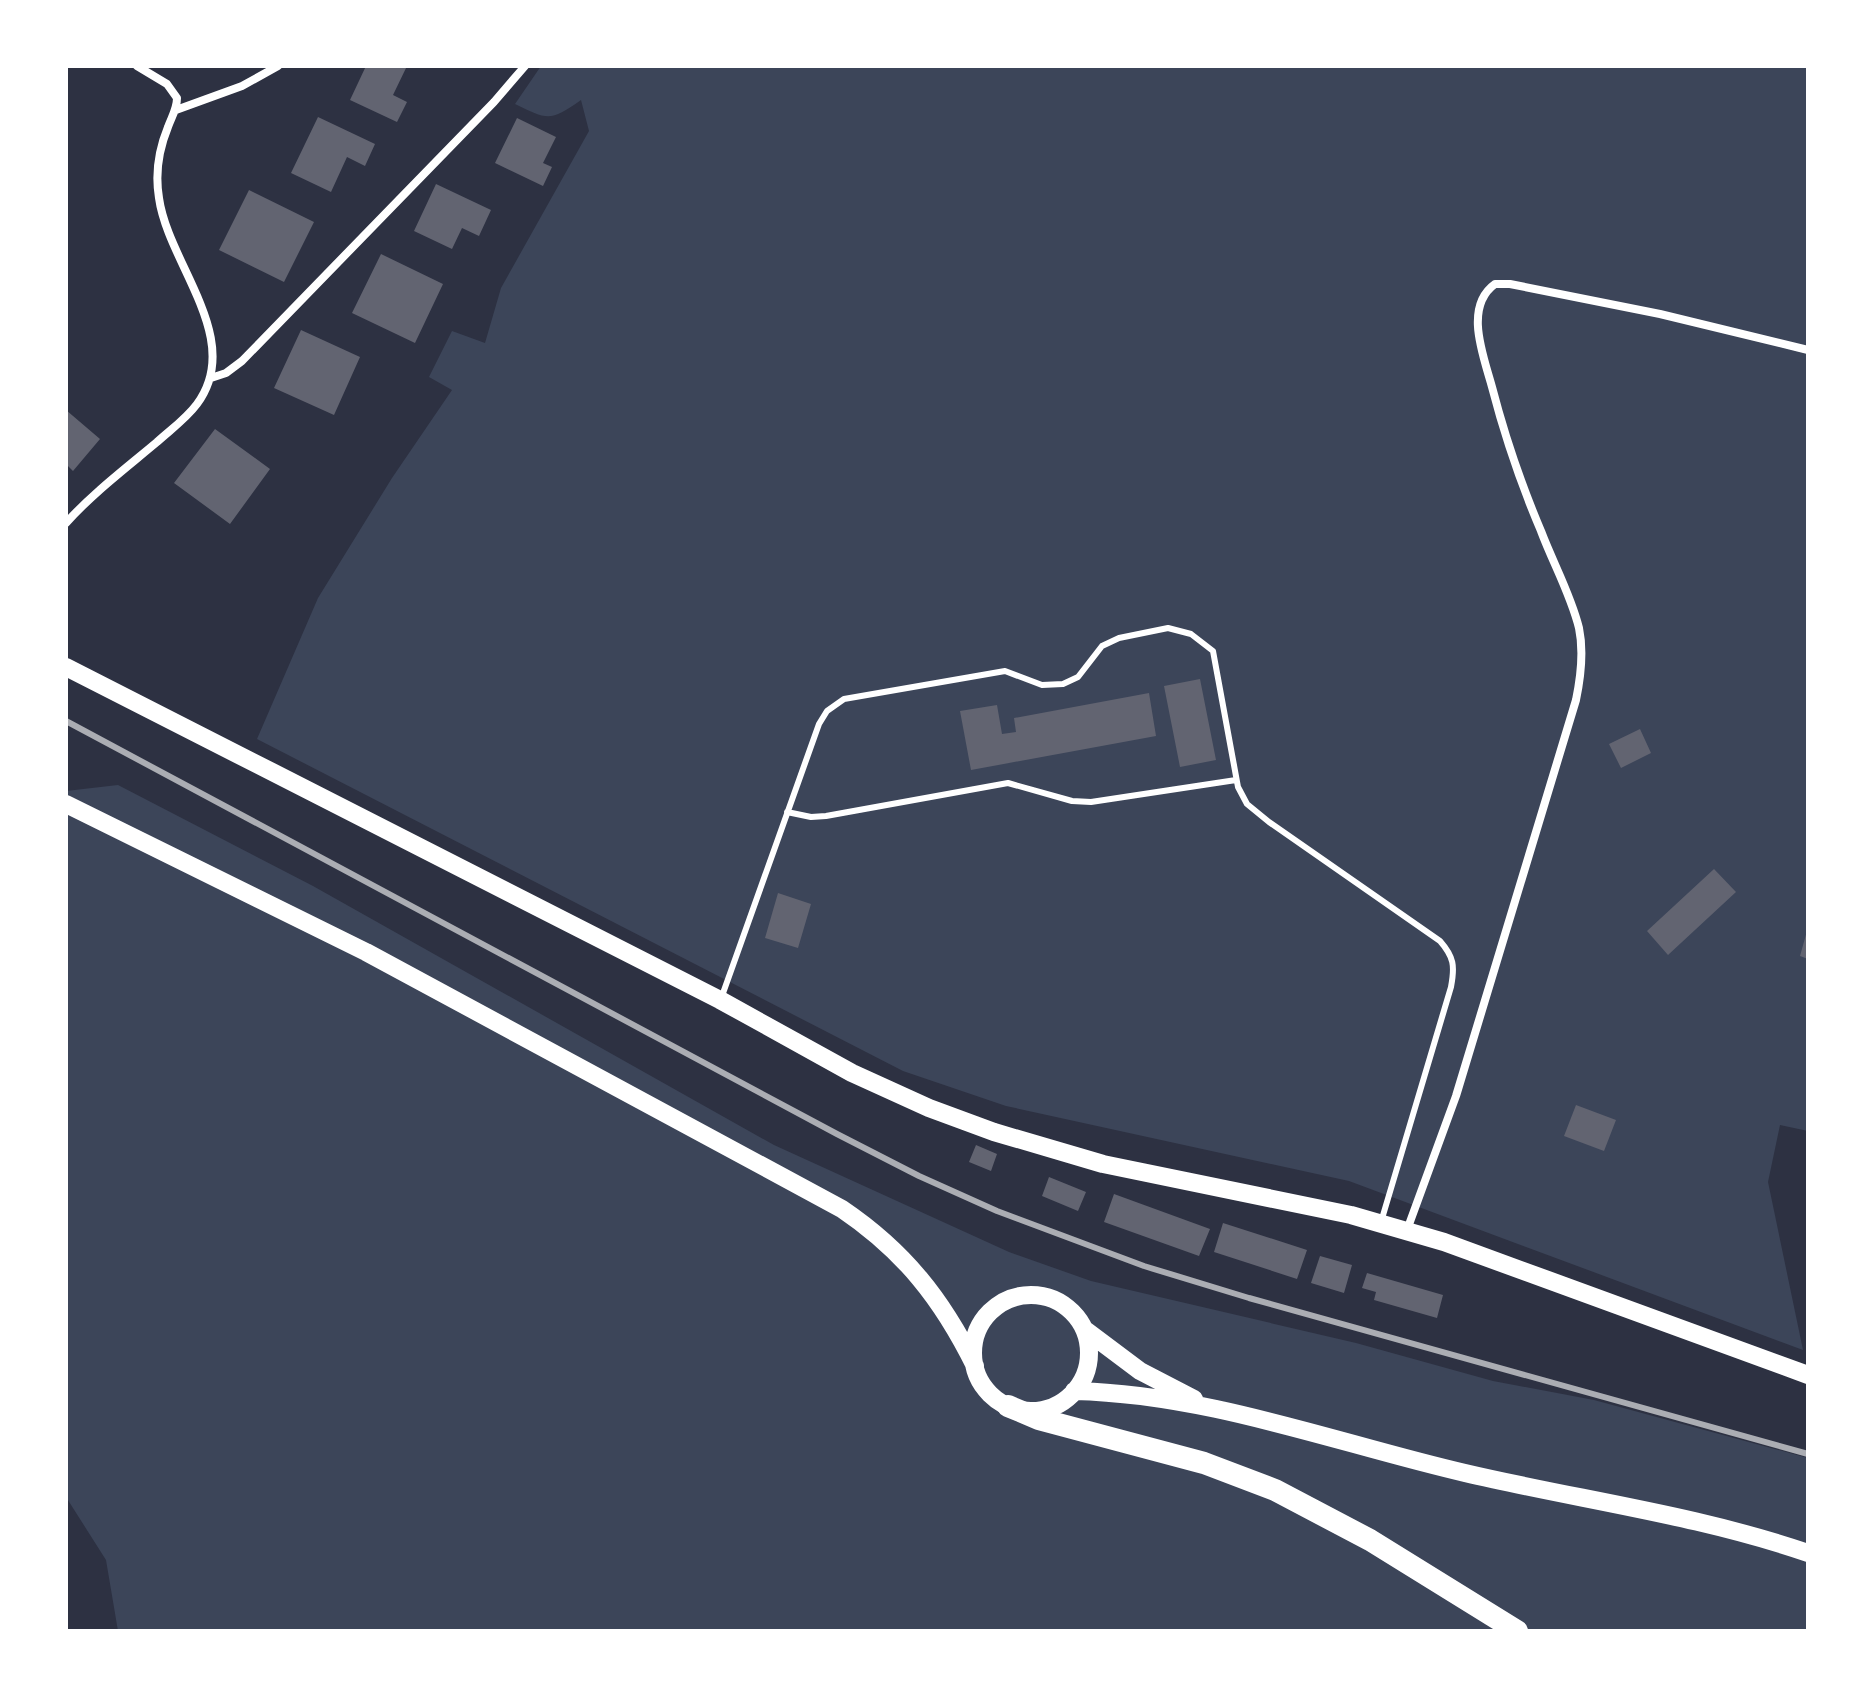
<svg xmlns="http://www.w3.org/2000/svg" width="1874" height="1697" viewBox="0 0 1874 1697" font-family="'Source Sans 3',sans-serif">
<rect width="100%" height="100%" fill="#2d3142"/>
<path fill="#3c4559" d="M541 66H1808V1131L1780 1125 1768 1182 1803 1350 1349 1181 1006 1106 903 1071 257 739 318 598 392 478 452 390 429 377 452 331 485 343 501 288 589 131 581 100C550 122 548 120 515 104Z
M118 785 313 886 774 1145 1009 1252 1091 1281 1356 1343 1493 1381 1594 1400 1808 1458V1631H118L106 1560 66 1497V791Z"/>
<path fill="#626471" d="M366 66H407L393 95 407 102 397 122 350 100Z
M318 117 375 144 365 166 347 157 331 192 291 173Z
M517 118 556 137 543 163 552 167 543 186 495 163Z
M436 184 491 210 479 236 462 228 452 249 414 231Z
M249 190 314 222 284 282 219 250Z
M381 254 443 284 415 343 352 313Z
M301 330 360 357 334 415 274 388Z
M66 410 100 439 73 471 66 464Z
M215 429 270 469 230 524 174 483Z
M1200 679 1216 760 1180 767 1164 686Z
M1149 693 1156 736 971 770 960 711 997 705 1002 734 1016 732 1014 718Z
M1640 729 1651 753 1621 768 1609 744Z
M1714 869 1736 892 1668 955 1647 931Z
M778 893 811 904 798 948 765 938Z
M1807 931H1808V959L1800 956Z
M1576 1105 1616 1120 1604 1151 1564 1136Z
M976 1145 997 1154 991 1171 969 1162Z
M1049 1177 1086 1192 1078 1211 1042 1196Z
M1114 1194 1210 1229 1199 1256 1104 1222Z
M1223 1223 1307 1250 1297 1279 1214 1252Z
M1320 1256 1352 1265 1344 1293 1311 1283Z
M1367 1273 1443 1295 1437 1318 1374 1300 1376 1292 1362 1288Z"/>
<g fill="none" stroke-linecap="round" stroke-linejoin="round">
<path stroke="#fff" stroke-width="6" d="M787 812 811 817 826 816 1008 783 1072 801 1091 802 1236 780
M722 996 819 724 827 711 844 699 1005 671 1042 685 1063 684 1078 677 1102 646 1119 638 1168 628 1191 634 1213 651 1238 787 1247 804 1269 822 1440 941C1454 957 1455 966 1451 987L1381 1222"/>
<path stroke="#fff" stroke-width="8" d="M176 110 242 86 278 66
M211 378 226 373 242 361 494 102 525 66
M66 523C93 493 126 468 157 442 170 430 186 419 197 404 245 339 168 264 159 198 155 174 159 149 168 127 172 116 177 109 177 98L167 84 137 66
M1407 1230 1456 1096 1576 700C1581 676 1584 652 1579 628 1571 595 1553 563 1541 531 1521 484 1505 437 1492 387 1484 357 1463 307 1495 284H1510L1660 314 1808 350"/>
<path stroke="#fff" stroke-width="18" d="M66 667 720 1000 852 1073 929 1108 994 1132 1103 1164 1351 1215 1444 1242 1808 1375
M66 804 366 952 842 1209C904 1251 942 1299 975 1366
M973 1353a58 58 0 1 1 116 0a58 58 0 1 1-116 0Z
M1084 1329 1140 1371 1194 1399
M1074 1391C1208 1394 1336 1443 1465 1473 1580 1500 1697 1515 1808 1553"/>
<path stroke="#fff" stroke-width="22" d="M1008 1406 1039 1419 1204 1463 1275 1490 1370 1540 1517 1631"/>
<path stroke="#abadb3" stroke-width="6" d="M66 721 837 1134 919 1176 997 1211 1144 1266 1249 1298 1808 1454"/>
</g>
<rect width="1874" height="1697" fill="none" stroke="#ffffff" stroke-width="136"/>
</svg>
